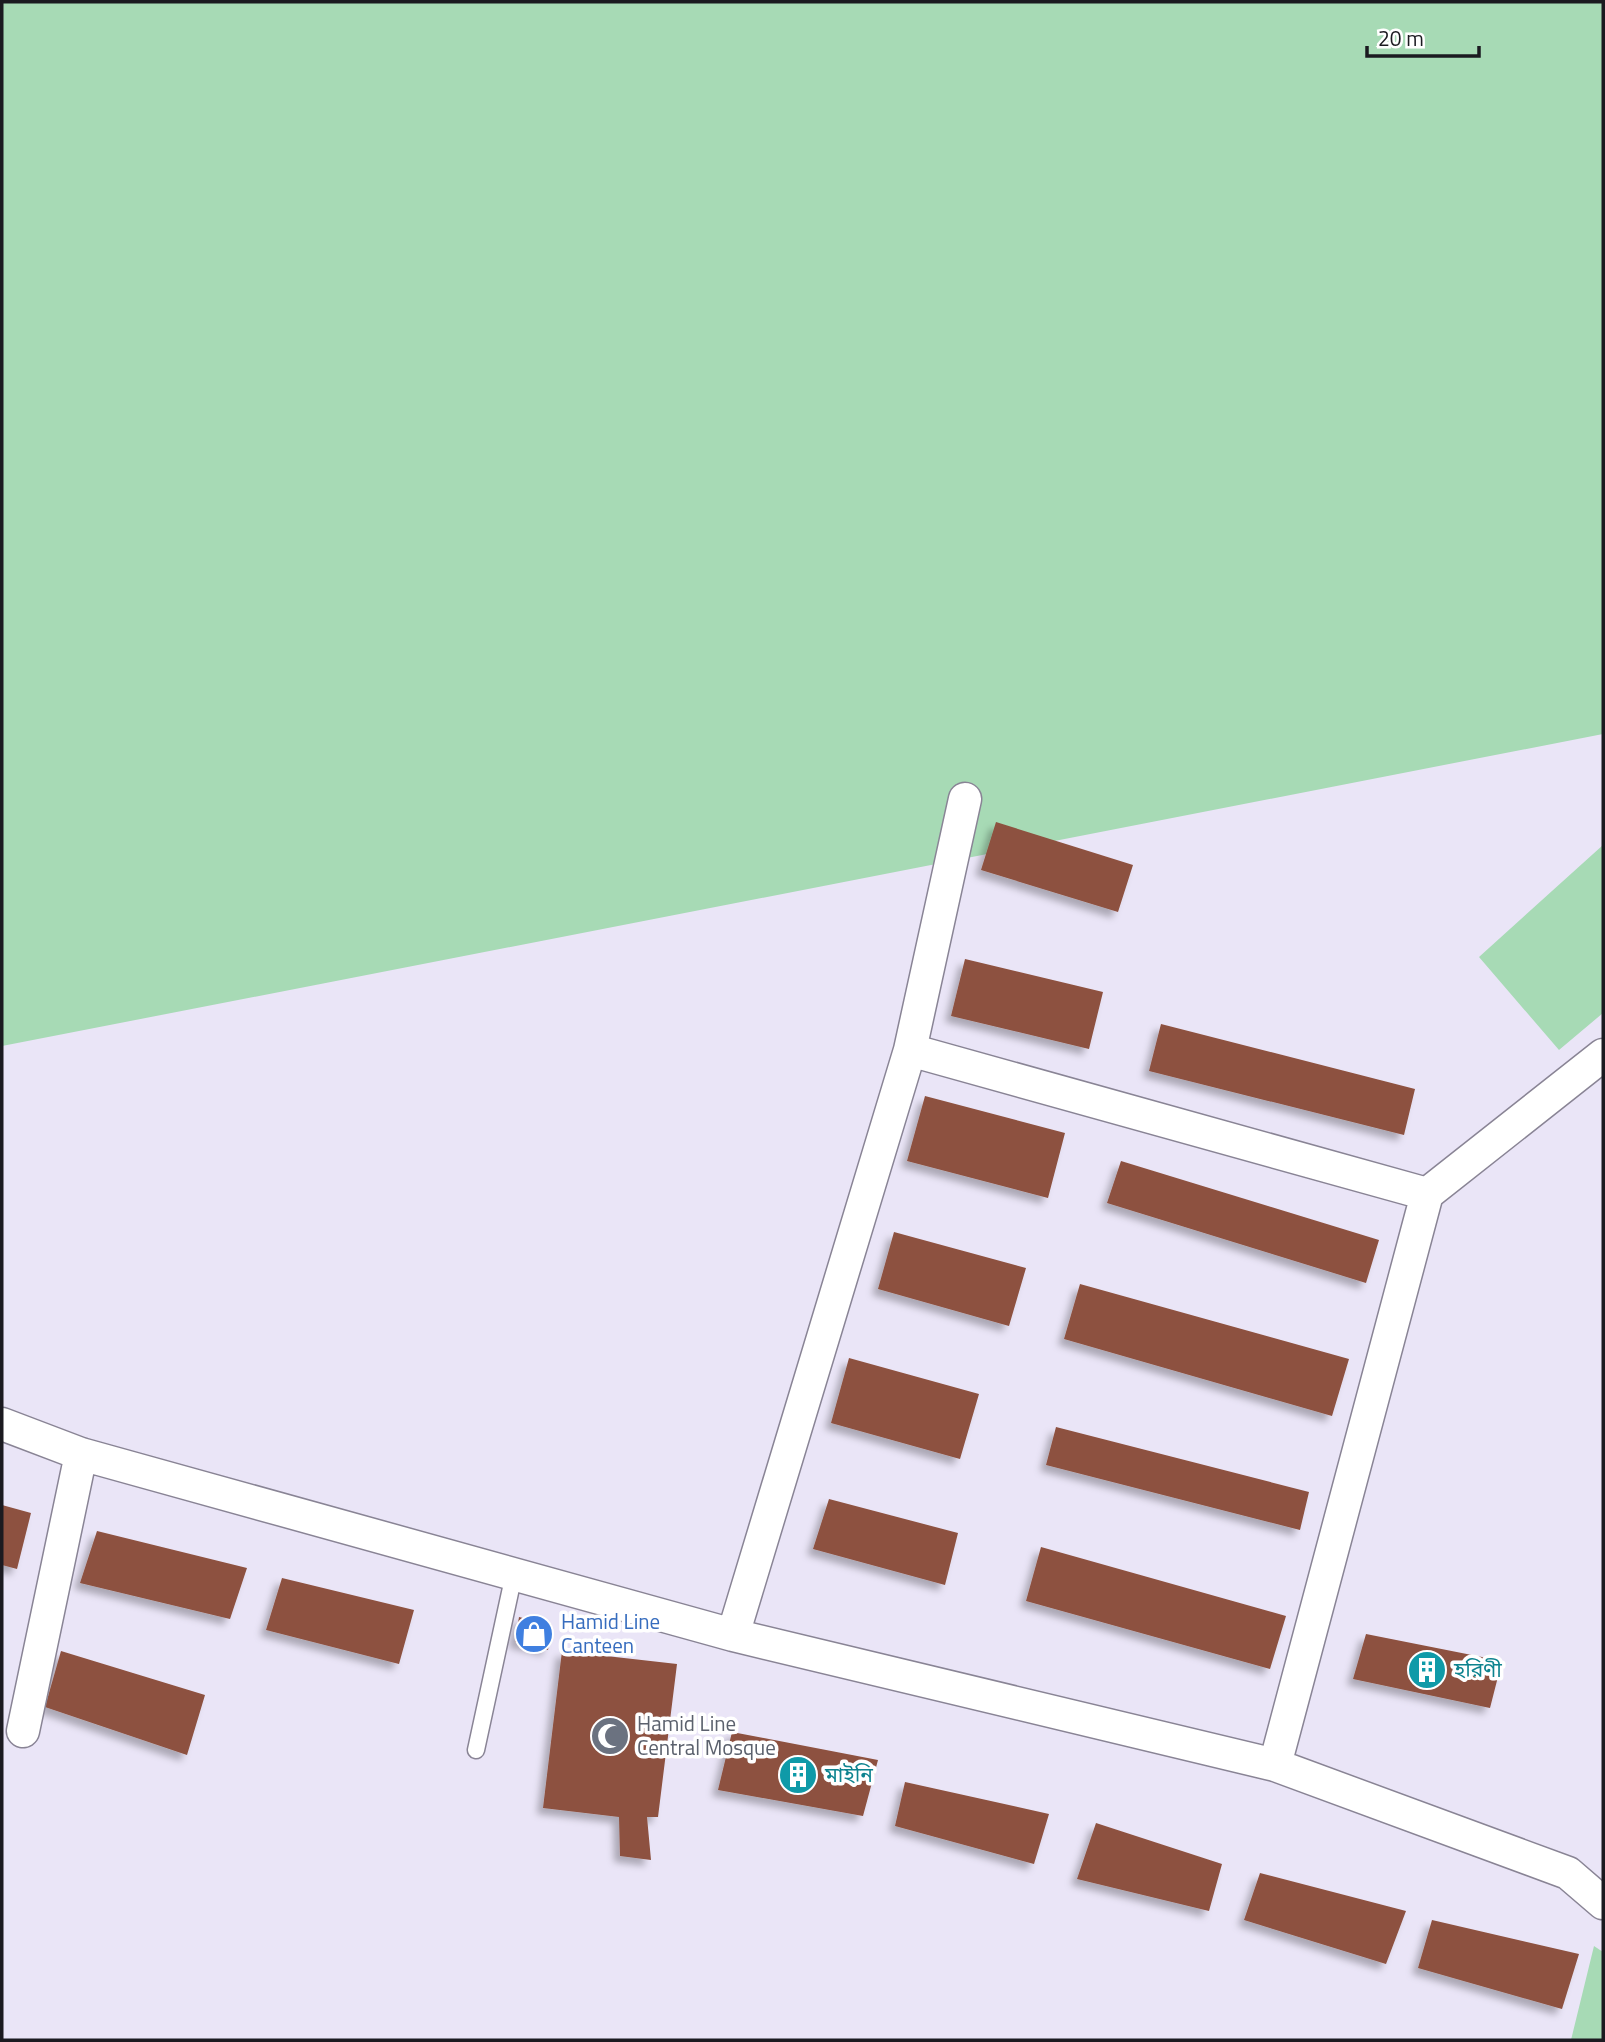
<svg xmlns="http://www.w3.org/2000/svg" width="1605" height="2042" viewBox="0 0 1605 2042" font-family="'Titillium Web','Noto Sans Bengali',sans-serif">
<defs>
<filter id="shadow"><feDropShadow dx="-6" dy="6" stdDeviation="3.5" flood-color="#0004"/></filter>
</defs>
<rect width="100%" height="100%" fill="#eae5f7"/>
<path fill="#a7dab5" d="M2 2H1603V734L2 1046Z
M1603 845V1013L1559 1050 1479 957Z
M1594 1946 1603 1952V2040H1571Z"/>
<path fill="#8d513f" filter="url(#shadow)" d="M996 822 1133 865 1118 912 981 870Z
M965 959 1103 992 1089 1049 951 1016Z
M1161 1024 1415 1089 1404 1135 1149 1071Z
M925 1096 1065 1133 1048 1198 907 1161Z
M1121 1161 1379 1240 1366 1283 1107 1203Z
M894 1232 1026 1268 1009 1326 878 1289Z
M1080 1284 1349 1359 1332 1416 1064 1339Z
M849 1358 979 1394 960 1459 831 1423Z
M1056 1427 1309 1492 1300 1530 1046 1465Z
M829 1499 958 1533 945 1585 813 1549Z
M2 1505 31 1513 17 1569 2 1565Z
M97 1531 247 1568 230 1619 80 1583Z
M1041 1547 1286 1616 1270 1669 1026 1601Z
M282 1578 414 1610 399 1664 266 1630Z
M519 1617 552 1625 548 1650 515 1642Z
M1366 1634 1502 1661 1490 1708 1353 1679Z
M61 1651 205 1695 187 1755 45 1707Z
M562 1651 677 1664 658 1817H647L651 1860 620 1856 619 1817 543 1808Z
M732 1732 878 1760 863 1816 718 1790Z
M905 1782 1049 1814 1034 1864 895 1826Z
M1096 1823 1222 1864 1209 1911 1077 1879Z
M1260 1873 1406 1911 1386 1964 1244 1920Z
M1432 1920 1579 1954 1562 2009 1418 1968Z"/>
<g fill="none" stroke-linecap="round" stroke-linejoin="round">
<defs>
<path id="lane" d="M476 1750 514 1574"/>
<path id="street" d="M910 1050 965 799
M2 1424 81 1454 733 1635 1275 1765 1568 1873 1603 1903
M733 1635 910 1050 1427 1194
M23 1731 81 1454
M1275 1765 1427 1194 1603 1055"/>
</defs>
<use href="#lane" stroke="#898495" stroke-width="19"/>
<use href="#street" stroke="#898495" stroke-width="35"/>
<use href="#lane" stroke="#fff" stroke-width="16"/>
<use href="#street" stroke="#fff" stroke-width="32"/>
</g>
<defs>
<symbol id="shop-disc" viewBox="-11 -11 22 22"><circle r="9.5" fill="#3f7fe0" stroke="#fff"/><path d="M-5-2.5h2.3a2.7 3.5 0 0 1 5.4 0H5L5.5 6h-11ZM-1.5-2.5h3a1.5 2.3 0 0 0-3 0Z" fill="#fff"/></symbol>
<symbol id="building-disc" viewBox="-11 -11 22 22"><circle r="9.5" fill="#0f9aa8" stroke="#fff"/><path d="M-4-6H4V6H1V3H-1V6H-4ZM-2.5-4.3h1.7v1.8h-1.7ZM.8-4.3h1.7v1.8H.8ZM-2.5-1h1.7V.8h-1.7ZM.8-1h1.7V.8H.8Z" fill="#fff"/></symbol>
<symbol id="mosque-disc" viewBox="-11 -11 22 22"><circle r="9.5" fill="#6b7280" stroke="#fff"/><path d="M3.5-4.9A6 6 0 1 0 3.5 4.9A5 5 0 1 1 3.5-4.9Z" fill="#fff"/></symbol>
</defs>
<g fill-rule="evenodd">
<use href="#shop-disc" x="512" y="1612" width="44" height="44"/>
<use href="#building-disc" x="1405" y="1648" width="44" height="44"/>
<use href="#mosque-disc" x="588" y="1714" width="44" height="44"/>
<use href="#building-disc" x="776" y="1753" width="44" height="44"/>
</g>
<g text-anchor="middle" stroke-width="7" stroke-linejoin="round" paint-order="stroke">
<g font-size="21" fill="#366cbe" stroke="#fff" text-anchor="start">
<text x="561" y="1629">Hamid Line<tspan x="561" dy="24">Canteen</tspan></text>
</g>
<g font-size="21" fill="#0d838f" stroke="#fff" text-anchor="start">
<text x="1454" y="1677">হরিণী</text>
<text x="825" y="1782">মাইনি</text>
</g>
<g font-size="21" fill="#5b616d" stroke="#fff" text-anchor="start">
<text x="637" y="1731">Hamid Line<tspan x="637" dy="24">Central Mosque</tspan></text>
</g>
</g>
<rect width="1605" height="2042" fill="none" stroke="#1b1a20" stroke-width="7"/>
<path d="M1367 46v10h112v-10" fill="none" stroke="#1b1a20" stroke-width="3.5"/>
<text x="1378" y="46" font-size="21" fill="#1b1a20" stroke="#ffffff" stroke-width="5" paint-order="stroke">20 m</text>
</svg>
